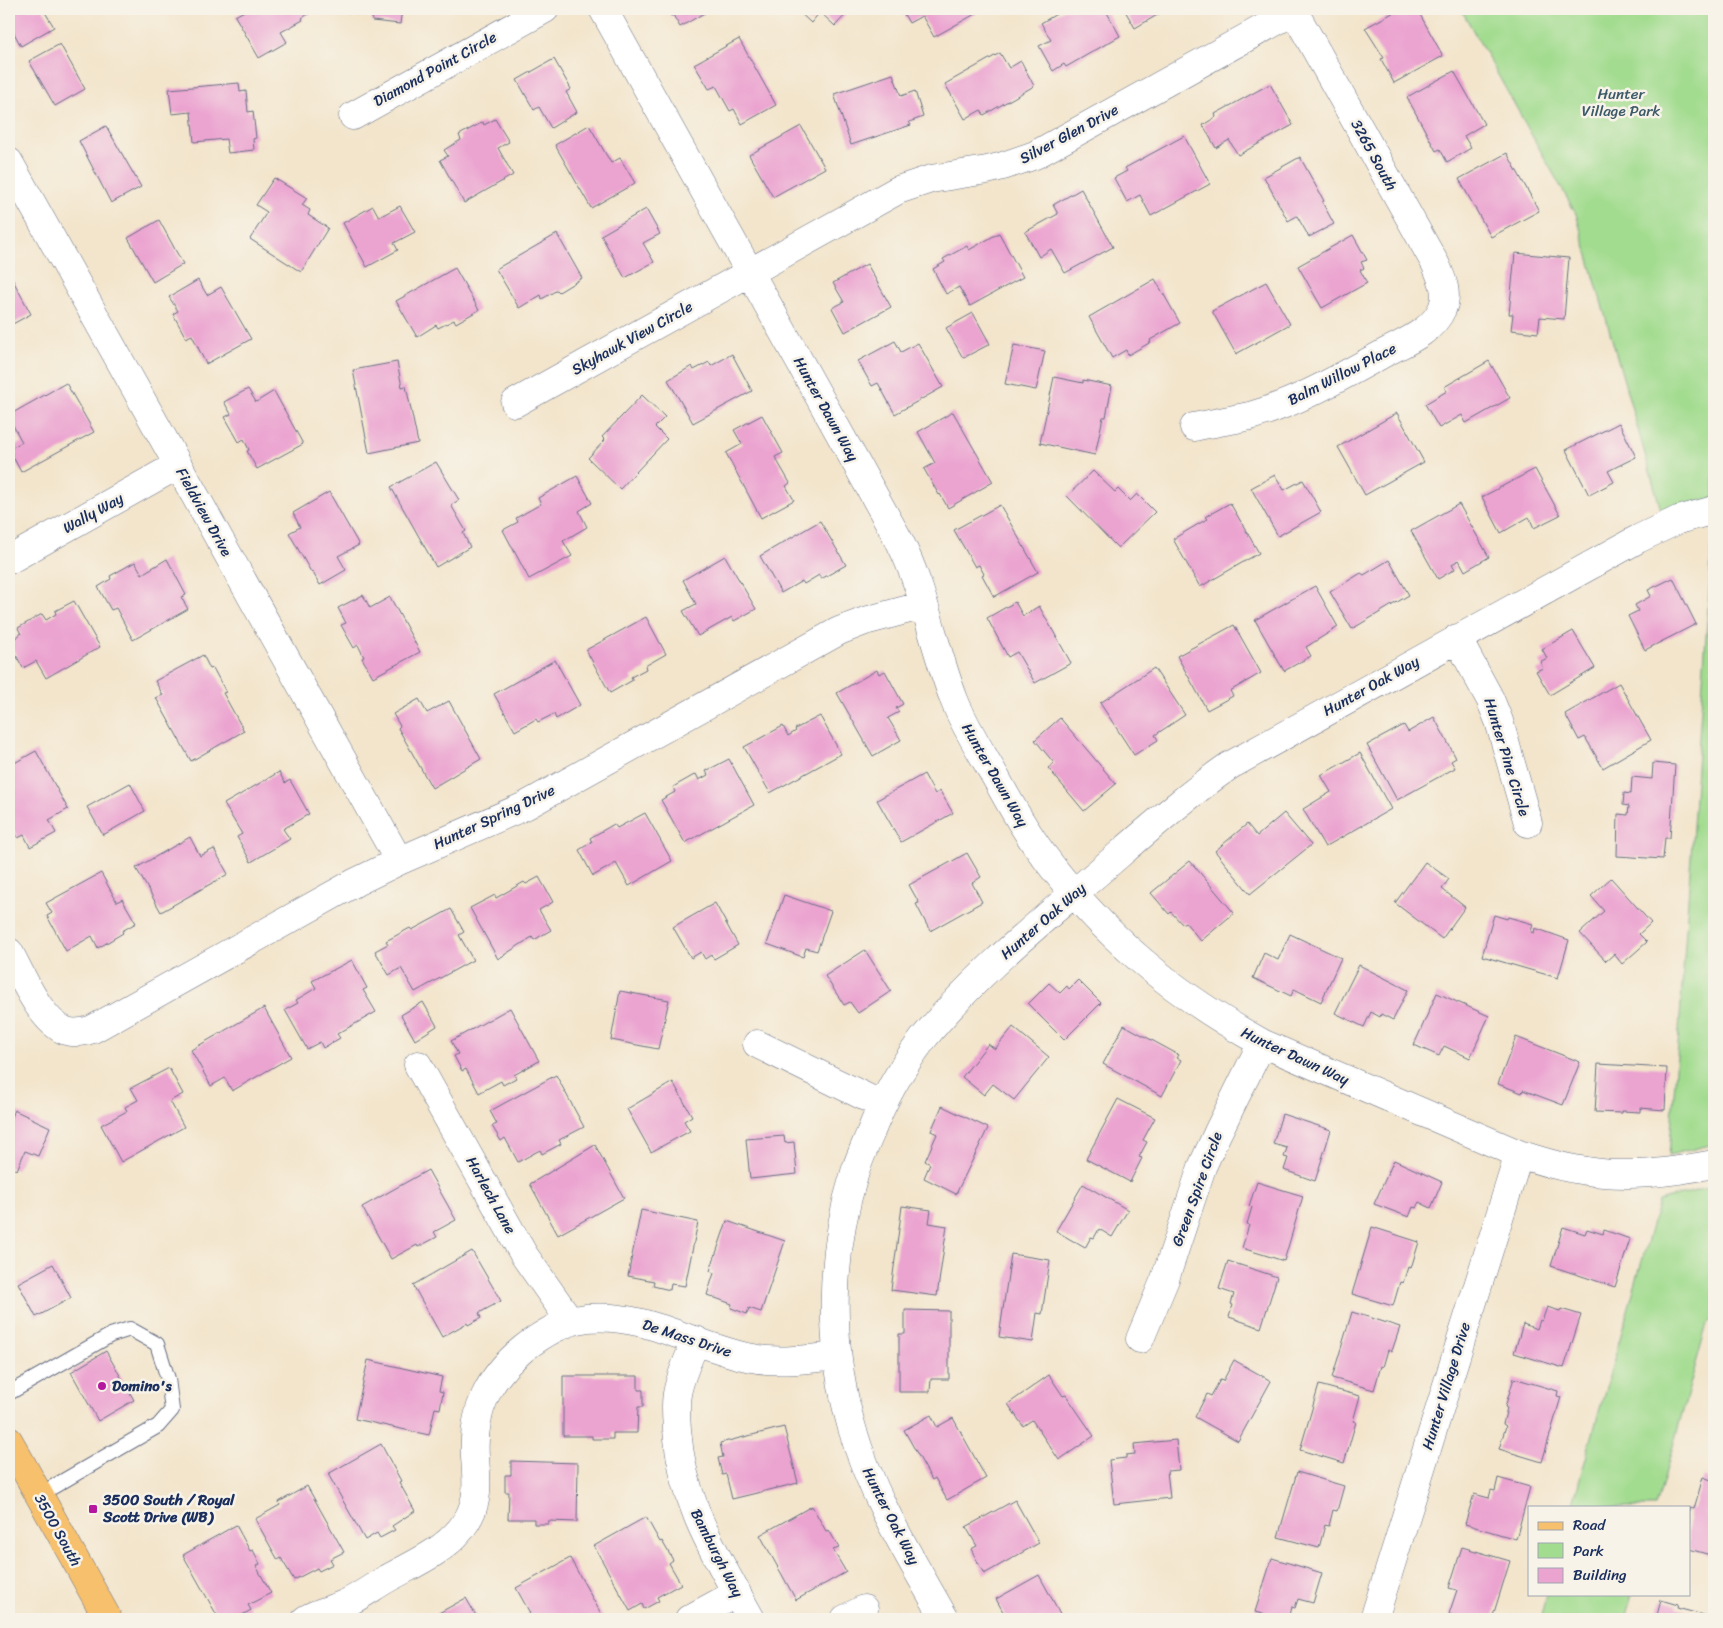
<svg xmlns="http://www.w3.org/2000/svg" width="1723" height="1628" viewBox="0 0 1723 1628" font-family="Sriracha,sans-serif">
<rect width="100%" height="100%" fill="#f7f3e8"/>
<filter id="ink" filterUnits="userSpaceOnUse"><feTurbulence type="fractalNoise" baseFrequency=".02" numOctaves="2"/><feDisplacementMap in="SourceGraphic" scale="10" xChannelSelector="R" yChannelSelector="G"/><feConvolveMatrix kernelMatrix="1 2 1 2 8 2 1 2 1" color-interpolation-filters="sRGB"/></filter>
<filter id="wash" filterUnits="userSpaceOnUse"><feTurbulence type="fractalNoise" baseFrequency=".0096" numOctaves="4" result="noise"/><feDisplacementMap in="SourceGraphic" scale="20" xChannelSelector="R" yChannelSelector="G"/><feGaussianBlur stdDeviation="1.12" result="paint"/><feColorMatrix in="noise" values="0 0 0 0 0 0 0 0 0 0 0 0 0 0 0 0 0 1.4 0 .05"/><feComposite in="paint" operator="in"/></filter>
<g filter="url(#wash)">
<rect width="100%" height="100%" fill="#f3e5cc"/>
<path fill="#a2dc8f" stroke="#5e8676" d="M1461 9H1714V501L1661 510 1576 214Z
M1713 533H1714V1144L1669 1155 1679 1032Z
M1714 1186V1317L1707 1324 1656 1507H1572L1659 1201Z
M1547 1594H1632L1625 1619H1540Z"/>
<g id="blocks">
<path fill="#eba3d0" d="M9 9H43L54 27 21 46 9 24Z
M248 9H312L313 11 302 18 303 20 281 32 287 42 259 58 235 16Z
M344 9H365V15L343 12Z
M373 9H402L400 24 372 21Z
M667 9H704L706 12 680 27 673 15 671 16Z
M796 9H851L835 26 820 12 811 23Z
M901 9H984L934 37 922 16 909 23Z
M1065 9H1105L1120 36 1066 67 1064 64 1053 71 1039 46 1051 40 1041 23Z
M1124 9H1157L1159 14 1135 28Z
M1400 9H1417L1443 56 1394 83 1381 59 1384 58 1365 28Z
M739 39 776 105 742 124 734 109 730 111 716 86 709 89 694 64Z
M60 44 85 89 55 106 29 61Z
M1000 53 1009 68 1021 61 1034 86 984 115 981 110 965 119 945 84Z
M554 59 571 89 566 92 577 112 551 128 539 107 534 110 517 80Z
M1454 71 1484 124 1464 136 1471 148 1447 162 1440 149 1436 151 1407 97Z
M893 74 901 96 915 91 923 117 909 122 911 125 851 145 834 94Z
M239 83 240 92 246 91 248 112 253 111 256 138 253 139 254 150 228 153 226 139 194 142 191 112 172 114 169 89Z
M1270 84 1293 125 1238 155 1229 140 1216 148 1203 125 1216 117 1215 114Z
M495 119 509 142 498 148 513 175 464 203 440 160 448 156 444 150 461 140 459 135 483 122 484 125Z
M589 125 611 163 620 158 635 183 591 208 555 145Z
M106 126 141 187 111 203 79 141Z
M801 126 825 168 773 197 749 155Z
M1184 136 1210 184 1151 216 1140 195 1127 202 1114 178 1127 171 1125 168Z
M1507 153 1539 211 1491 237 1459 179Z
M1300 157 1324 201 1322 202 1334 224 1309 237 1297 216 1288 221 1264 177Z
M274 178 307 198 302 205 310 210 308 215 328 228 301 272 250 239 267 212 256 205Z
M1081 189 1113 247 1065 273 1051 249 1039 257 1025 232 1058 214 1053 205Z
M373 206 379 217 400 206 415 232 394 243 398 250 367 267 343 223Z
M646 209 660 234 643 243 654 262 625 278 601 235Z
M159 220 183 264 153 282 128 238Z
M999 233 1023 277 970 306 959 287 946 294 933 269 945 262 943 259 967 246 969 250Z
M557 234 582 278 559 292 557 290 542 299 541 295 519 308 496 269Z
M1353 235 1367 260 1361 262 1364 268 1360 270 1367 283 1322 308 1298 266Z
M1515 253 1569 258 1564 319 1540 317 1538 333 1511 330 1513 314H1509Z
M867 264 891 307 845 332 832 308 844 302 833 283Z
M455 268 479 310 456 323 454 320 438 328 436 325 417 337 396 301Z
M9 273 31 314 9 326Z
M1155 279 1180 323 1150 340 1151 342 1128 355 1126 350 1112 358 1089 317Z
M198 280 207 295 221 287 251 339 206 364 192 335 186 338 173 314 178 311 169 297Z
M1266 282 1290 324 1236 354 1212 311Z
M973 313 990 344 963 358 946 328Z
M895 341 901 352 918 343 943 387 895 414 878 383 872 386 858 361Z
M1014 345 1045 351 1036 390 1005 384Z
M732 354 752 391 693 423 668 380 692 366 694 370 709 362 711 366Z
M1489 361 1510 398 1466 423 1462 415 1439 428 1425 404 1447 391 1444 387Z
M397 362 402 387 406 386 418 443 369 453 353 370Z
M1054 377 1083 383V380L1112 386 1106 417H1103L1095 455 1040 443Z
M66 383 94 432 21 472 9 449 22 442 9 418V415Z
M248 389 256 402 274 391 303 444 257 469 247 451 249 450 244 439 239 442 225 417 231 414 224 402Z
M642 395 665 417 655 427 667 439 620 489 588 458 605 440 602 437Z
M953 412 993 482 948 508 940 494 939 495 924 469 935 463 918 432Z
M1397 413 1424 462 1365 495 1338 447Z
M762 415 783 453 775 457 790 483 786 486 794 500 761 518 726 453 742 444 734 430Z
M1619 423 1636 457 1608 471 1614 482 1589 495 1566 450Z
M436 462 459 500 451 505 466 531 463 533 470 547 436 567 391 487Z
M1535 469 1560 515 1534 528 1529 517 1501 533 1482 497Z
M1093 471 1115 492 1118 489 1130 501 1137 494 1155 512 1118 548 1067 496Z
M1275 475 1284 490 1303 480 1321 512 1278 536 1251 488Z
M577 476 592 503 579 511 587 527 563 541 572 556 529 579 503 530 518 522 516 518 541 504 538 498Z
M329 492 359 545 338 556 346 570 320 585 312 571 311 572 289 533 300 527 293 513Z
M1230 503 1259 553 1200 587 1173 539 1207 519 1205 517Z
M1459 504 1489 557 1465 571 1459 560 1452 564 1455 569 1438 579 1411 531Z
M1000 505 1038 572 994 597 982 575 984 574 979 565 975 567 954 530Z
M820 521 846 565 821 579 819 575 804 584 802 581 781 593 760 556Z
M725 556 756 609 734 621 732 617 698 636 683 611 696 604 683 580Z
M167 559 186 595 181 597 188 609 133 640 116 608 111 610 98 587 111 579 110 576 135 562 142 574Z
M1389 560 1409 595 1352 629 1330 592 1361 573 1364 575Z
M1673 578 1696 624 1645 650 1628 616 1638 611 1635 605 1651 596 1648 590Z
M1315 586 1338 627 1306 647 1311 656 1284 671 1255 620Z
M363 595 370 608 390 597 420 652 373 677 362 658 364 657 358 645 354 648 341 625 346 623 338 608Z
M74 601 100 647 46 678 36 661 23 668 9 642 21 634 18 628 42 614 46 620 56 614 55 611Z
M1015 602 1023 616 1039 606 1071 663 1035 683 1017 652 1008 657 987 618Z
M646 617 666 654 645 666 646 669 631 677 633 680 610 693 586 650Z
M1234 625 1261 673 1230 691 1233 696 1207 710 1177 656Z
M1573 631 1595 668 1550 695 1536 671 1543 668 1540 662 1547 658 1542 649Z
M203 655 210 669 213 668 226 692 223 693 244 731 191 761 156 698 163 695 155 681Z
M555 660 580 705 556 719 554 714 538 722 536 719 515 731 494 694Z
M1154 668 1185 715 1155 735 1158 740 1134 755 1100 703Z
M877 670 879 674 885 671 903 704 896 708 899 712 888 718 901 740 873 756 837 693Z
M1619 683 1651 740 1603 768 1585 737 1579 740 1565 714Z
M419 699 427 713 449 701 481 759 432 788 398 728 400 726 393 714Z
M820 716 841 754 770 793 744 747 783 726 788 736 796 731 795 729Z
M1434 717 1456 758 1451 761 1455 768 1397 800 1367 745 1404 725 1408 732Z
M1060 718 1116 784 1084 811 1048 768 1054 763 1035 740Z
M36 751 68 809 49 820 56 833 30 847 24 835 18 838 9 822V766Z
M1360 753 1391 809 1325 847 1303 809 1331 792 1321 775Z
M729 759 754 805 685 843 661 800 675 792 673 787 696 774 699 780 708 775 706 771Z
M1653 763 1675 765 1670 838H1665L1663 859 1617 856 1618 814 1628 815 1629 806 1623 805 1624 793 1631 794 1632 777 1652 779Z
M279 772 285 783 290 780 309 814 283 829 290 839 251 862 237 837 242 834 224 804Z
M924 774 935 794 940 791 953 813 901 842 877 800Z
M130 783 145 811 103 835 87 807Z
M645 813 672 861 629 886 616 863 593 876 579 850 592 842 590 838 614 824 617 828Z
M1284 813 1311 845 1250 894 1215 851 1247 824 1257 836Z
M190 837 200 856 214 849 228 874 161 912 136 868Z
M967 853 981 877 972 883 982 902 930 931 916 904 919 903 909 885Z
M1190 861 1234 913 1201 941 1185 922 1182 924 1171 912 1169 914 1151 893Z
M1425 862 1449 879 1442 889 1465 907 1442 939 1395 903Z
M101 873 117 902 122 899 136 923 122 931 123 933 98 948 92 936 66 951 47 916 52 913 46 903Z
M539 877 553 902 539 910 551 930 534 940 532 937 498 959 470 908 495 895 496 898 524 882 526 884Z
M1611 878 1651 923 1639 934 1647 942 1622 964 1614 954 1606 961 1580 933 1604 911 1591 896Z
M784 895 831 911 817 951 806 948 803 957 767 944Z
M715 903 738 945 714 959 711 955 705 959 701 952 691 958 673 927Z
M451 909 464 932 459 935 473 960 415 992 401 968 389 975 375 951 388 944 386 941 410 928 412 930Z
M1494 915 1507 919 1508 917 1533 924 1531 932 1534 933 1535 928 1569 940 1558 978 1482 956Z
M1290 934 1341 958 1321 1002 1294 989 1291 996 1253 978 1264 953 1278 960Z
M865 950 891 991 858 1013 850 1002 844 1005 825 976Z
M352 960 367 988 363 990 376 1012 337 1034 340 1038 323 1048 320 1042 307 1049 285 1010 298 1003 296 1000 316 988 312 981Z
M1359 965 1408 990 1393 1020 1381 1014 1380 1017 1371 1012 1364 1027 1335 1013Z
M1078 980 1101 1003 1064 1040 1028 1004 1049 983 1060 993 1067 986 1069 989Z
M620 991 669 1000 658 1049 611 1040Z
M1437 993 1489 1016 1470 1058 1444 1046 1439 1056 1414 1045Z
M423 1002 437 1026 415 1040 401 1015Z
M264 1008 291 1057 232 1091 225 1078 211 1086 191 1050Z
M510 1008 539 1061 514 1075 516 1078 503 1085 501 1081 479 1093 466 1069 462 1071 454 1056 458 1054 451 1041Z
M1124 1025 1179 1055 1177 1058 1181 1060 1162 1096 1103 1064Z
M1013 1027 1049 1057 1014 1100 993 1084 984 1095 962 1077 988 1044 995 1049Z
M1516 1037 1580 1062 1563 1105 1523 1090 1522 1093 1498 1084Z
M1598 1064 1667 1068 1665 1110 1640 1108V1112L1622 1111V1113L1595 1112Z
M169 1068 183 1094 170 1101 184 1127 121 1162 101 1125 127 1111 125 1107 138 1100 131 1088Z
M556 1075 584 1127 559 1140 561 1144 542 1154 540 1150 518 1162 505 1138 501 1141 492 1126 497 1124 490 1111Z
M673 1082 692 1116 684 1121 690 1131 651 1152 627 1109Z
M1118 1099 1155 1118 1143 1140 1147 1142 1139 1157 1142 1158 1130 1182 1086 1159Z
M942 1106 988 1128 956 1194 924 1178 930 1164 925 1161 937 1134 931 1131Z
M14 1110 50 1127 38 1156 25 1151 17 1170 9 1167V1119H10Z
M1282 1114 1331 1130 1315 1181 1284 1170 1288 1158 1284 1157 1287 1148 1273 1144Z
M784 1136 785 1143 794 1142 797 1174 750 1179 746 1139Z
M595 1145 624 1198 558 1235 530 1184Z
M1394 1160 1442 1182 1431 1208 1419 1202 1416 1208 1413 1207 1409 1217 1374 1204Z
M428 1170 456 1220 434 1232 437 1237 418 1247 417 1245 391 1259 362 1207Z
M1257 1182 1303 1196 1284 1261 1242 1248 1249 1225 1247 1224 1252 1207 1249 1206Z
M1083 1184 1128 1210 1112 1237 1099 1229 1094 1238 1091 1237 1085 1248 1056 1231Z
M902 1206 931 1210 929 1223 947 1226 937 1296 891 1290Z
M641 1210 698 1222 685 1286 671 1284 670 1290 653 1286 654 1281 628 1276Z
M727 1221 785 1241 761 1312 749 1308 747 1314 731 1308 732 1304 707 1295 714 1273 710 1271Z
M1372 1227 1419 1242 1411 1268 1408 1267 1403 1283 1400 1282 1393 1306 1352 1294Z
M1563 1227 1585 1234 1587 1229 1603 1234 1604 1230 1630 1239 1615 1287 1551 1266Z
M472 1251 501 1301 479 1313 481 1318 468 1325 467 1323 442 1337 413 1285Z
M1011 1254 1050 1260 1042 1314 1037 1313 1033 1342 999 1337Z
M1228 1261 1277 1277 1261 1328 1229 1317 1233 1305 1231 1304 1234 1294 1219 1289Z
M53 1264 71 1298 36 1317 18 1283Z
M1547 1307 1560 1311 1561 1309 1581 1315 1564 1368 1514 1353 1523 1324 1537 1329 1540 1320 1542 1321Z
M905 1310 949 1311V1379H931L930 1392H899V1334H905Z
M1352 1312 1400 1327 1392 1351 1388 1350 1383 1367 1381 1366 1374 1390 1332 1378Z
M106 1351 134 1400 98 1421 71 1372Z
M368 1360 442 1377 439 1391 443 1392 440 1409 435 1408 429 1435 355 1419Z
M1234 1360 1271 1381 1238 1441 1195 1417 1207 1394 1211 1396 1220 1380 1223 1381Z
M1049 1375 1063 1396 1066 1395 1094 1436 1059 1460 1032 1420 1023 1426 1008 1404Z
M563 1376H638V1390H643V1407H638L637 1433H613V1439H592V1436H563Z
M1514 1378 1558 1391 1557 1396 1561 1397 1542 1462 1499 1449 1506 1426 1503 1424 1507 1408 1505 1407Z
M1319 1385 1360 1396 1353 1421 1356 1422 1344 1463 1300 1450Z
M931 1415 937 1427 953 1418 986 1478 947 1500 935 1478 932 1480 904 1430Z
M784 1427 798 1483 732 1499 726 1474 722 1475 718 1458 723 1457 720 1443Z
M1176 1440 1179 1470 1167 1471 1170 1498 1114 1504 1109 1460 1126 1458V1455L1135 1454 1134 1444Z
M381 1444 401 1481 399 1482 415 1511 392 1526 395 1530 380 1538 377 1533 365 1540 328 1474Z
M511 1461 578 1463 577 1522 548 1521V1524H534V1519H508L509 1492H505V1475H511Z
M1297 1472 1344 1486 1337 1511 1333 1510 1329 1526 1325 1525 1319 1548 1278 1537Z
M1703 1477 1714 1481V1556L1689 1549V1508L1694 1509Z
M1498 1478 1530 1487 1516 1539 1465 1524 1474 1494 1489 1498 1491 1490 1495 1491Z
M307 1486 344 1552 330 1559 333 1564 319 1571 317 1568 294 1580 281 1558 278 1560 255 1519 280 1505 279 1502Z
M1015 1500 1039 1543 984 1574 971 1549 977 1546 966 1527Z
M812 1506 826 1531 829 1530 839 1548 833 1550 846 1572 796 1600 760 1535Z
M646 1517 660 1542 662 1541 673 1560 669 1563 681 1584 657 1597 659 1601 644 1609 642 1604 630 1611 594 1546Z
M236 1525 250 1551 253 1550 260 1564 256 1566 271 1593 248 1605 251 1610 235 1619 232 1615 224 1619H219L183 1555Z
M1462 1547 1510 1561 1492 1619H1465L1449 1614 1457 1590 1449 1588Z
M570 1558 604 1619H531L528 1615 530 1613 516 1588Z
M1272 1558 1322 1573 1313 1603 1298 1599 1295 1608 1292 1607 1289 1619 1274 1615V1617L1255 1612Z
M1039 1575 1063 1619H1007L996 1599Z
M466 1598 478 1619H428Z
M1661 1600 1678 1605 1677 1608 1711 1617 1710 1619H1656Z"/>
</g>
</g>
<g filter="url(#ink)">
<use href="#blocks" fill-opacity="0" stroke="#676f84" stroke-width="1"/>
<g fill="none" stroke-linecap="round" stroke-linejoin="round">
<defs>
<path id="service" d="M9 1393 111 1335 130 1329 157 1344 168 1379 172 1410 158 1426 39 1495"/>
<path id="minor" d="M603 9 900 542C925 592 934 649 955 702 966 729 982 753 996 778 1010 804 1024 829 1041 852 1103 936 1172 993 1262 1043L1519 1154C1541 1161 1563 1168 1587 1171 1629 1178 1672 1172 1714 1164
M353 116 545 9
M9 162 399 861
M515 403 898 190 931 179 987 170 1003 166 1035 155 1298 9
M1194 427C1212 423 1232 420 1250 416 1296 403 1337 379 1379 356 1400 344 1432 333 1442 309 1449 294 1442 279 1436 265L1294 11
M9 560 178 465
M1457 638 1490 699 1499 721 1528 823
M9 952C22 975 40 1021 66 1031 75 1034 84 1032 93 1029L356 882 399 861 525 806 839 631 865 621 924 605
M757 1044 882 1105
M418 1065 524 1255 571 1322
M1140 1339 1165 1279 1202 1167 1218 1132 1262 1043
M696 1340C689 1358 680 1376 677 1394 675 1405 676 1417 677 1429 682 1504 716 1555 751 1619
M306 1619C318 1612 331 1610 344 1604 358 1598 370 1589 383 1581 409 1566 442 1553 461 1529 480 1505 477 1485 475 1457 472 1411 488 1378 523 1349 542 1334 563 1321 587 1318 647 1313 692 1345 747 1357 777 1364 808 1359 837 1356
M689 1619 737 1593
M845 1619 864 1609
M945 1619C910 1557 872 1497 852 1428 828 1345 829 1255 855 1172 859 1159 865 1146 870 1134 883 1100 901 1068 923 1039 969 982 1025 935 1080 888 1129 847 1176 803 1229 766L1638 539 1678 520 1714 510
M1374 1619 1519 1154"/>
<path id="primary" d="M9 1441 108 1619"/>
</defs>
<use href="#service" stroke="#676f84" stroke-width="16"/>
<use href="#minor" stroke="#676f84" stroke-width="29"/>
<use href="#primary" stroke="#676f84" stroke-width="29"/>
<use href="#service" stroke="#fff" stroke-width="14"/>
<use href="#minor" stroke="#fff" stroke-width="28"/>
<use href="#primary" stroke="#f7c06c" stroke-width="28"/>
</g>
</g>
<g fill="#b5179e" stroke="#f7f3e8" stroke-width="2">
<circle cx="102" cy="1386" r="5"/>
<rect x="88" y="1504" width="10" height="10" rx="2.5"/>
</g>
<g text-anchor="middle" stroke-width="5" stroke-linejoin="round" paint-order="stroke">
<g font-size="15" fill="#1b2f5e" stroke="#f7f3e8">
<text transform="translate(435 69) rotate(-29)" y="5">Diamond Point Circle</text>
<text transform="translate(1069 134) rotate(-28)" y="5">Silver Glen Drive</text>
<text transform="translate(1374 155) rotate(61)" y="5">3265 South</text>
<text transform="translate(632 338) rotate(-29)" y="5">Skyhawk View Circle</text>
<text transform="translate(1342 374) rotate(-27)" y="5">Balm Willow Place</text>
<text transform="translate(826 409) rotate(61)" y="5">Hunter Dawn Way</text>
<text transform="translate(204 512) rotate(61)" y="5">Fieldview Drive</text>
<text transform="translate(93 513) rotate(-29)" y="5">Wally Way</text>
<text transform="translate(1371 686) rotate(-29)" y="5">Hunter Oak Way</text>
<text transform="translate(1507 757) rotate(73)" y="5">Hunter Pine Circle</text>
<text transform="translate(995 775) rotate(60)" y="5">Hunter Dawn Way</text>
<text transform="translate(494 817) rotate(-25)" y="5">Hunter Spring Drive</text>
<text transform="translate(1043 921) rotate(-41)" y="5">Hunter Oak Way</text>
<text transform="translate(1295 1056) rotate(25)" y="5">Hunter Dawn Way</text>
<text transform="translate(1197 1189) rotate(-70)" y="5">Green Spire Circle</text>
<text transform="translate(491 1195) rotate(61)" y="5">Harlech Lane</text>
<text transform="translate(687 1338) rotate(18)" y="5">De Mass Drive</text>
<text transform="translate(1446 1386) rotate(-73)" y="5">Hunter Village Drive</text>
<text transform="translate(891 1516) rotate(63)" y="5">Hunter Oak Way</text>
<text transform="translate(58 1530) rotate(61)" y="5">3500 South</text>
<text transform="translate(717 1553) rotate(63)" y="5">Bamburgh Way</text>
</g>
<g font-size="15" fill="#3d5a6a" stroke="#f7f3e8">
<text x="1621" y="99">Hunter<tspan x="1621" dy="17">Village Park</tspan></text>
</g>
<g font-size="15" font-weight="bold" fill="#1b2f5e" stroke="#f7f3e8" text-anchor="start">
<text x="112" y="1391">Domino's</text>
<text x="103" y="1505">3500 South / Royal<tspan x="103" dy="17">Scott Drive (WB)</tspan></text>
</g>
</g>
<rect width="1723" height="1628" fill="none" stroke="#f7f3e8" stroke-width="30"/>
<rect x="1528" y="1506" width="162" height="90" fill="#f7f3e8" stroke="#9fa5b1"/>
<rect x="1538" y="1522" width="25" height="8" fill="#f7c06c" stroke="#9fa5b1"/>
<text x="1573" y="1530" font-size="15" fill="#1b2f5e">Road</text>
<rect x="1538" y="1543" width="25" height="15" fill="#a2dc8f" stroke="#9fa5b1"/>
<text x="1573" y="1556" font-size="15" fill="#1b2f5e">Park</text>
<rect x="1538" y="1568" width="25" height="15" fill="#eba3d0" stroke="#9fa5b1"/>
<text x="1573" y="1580" font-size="15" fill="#1b2f5e">Building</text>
</svg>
